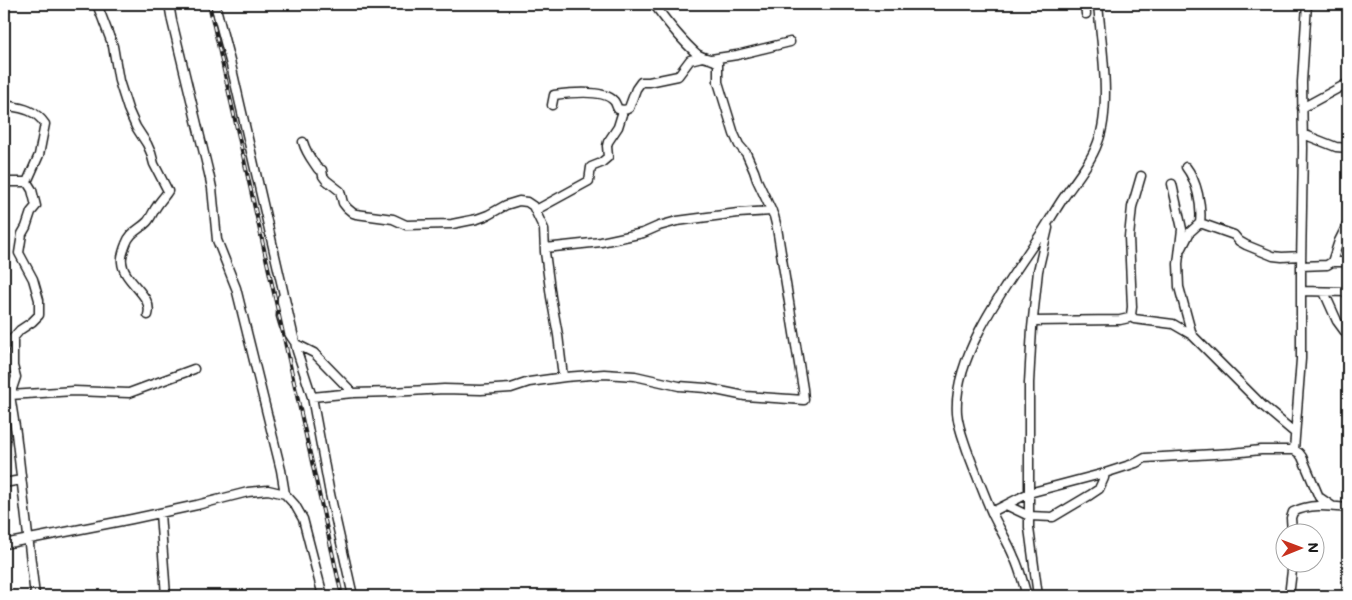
<svg xmlns="http://www.w3.org/2000/svg" width="1352" height="600" viewBox="0 0 1352 600" font-family="Mali,sans-serif">
<rect width="100%" height="100%" fill="#fff"/>
<filter id="ink" filterUnits="userSpaceOnUse"><feTurbulence type="fractalNoise" baseFrequency=".02" numOctaves="2"/><feDisplacementMap in="SourceGraphic" scale="10" xChannelSelector="R" yChannelSelector="G"/><feConvolveMatrix kernelMatrix="1 2 1 2 8 2 1 2 1" color-interpolation-filters="sRGB"/></filter>
<g filter="url(#ink)">
<g fill="none" stroke-linecap="round" stroke-linejoin="round">
<defs>
<path id="minor" d="M97 4 113 46 119 81 128 109 136 127 147 144 151 153 154 164 168 191C165 196 160 201 157 206 153 211 151 218 147 222 139 230 130 232 126 244 124 249 121 257 122 262 123 282 154 295 148 315
M169 4 172 21 209 174 212 188 217 240 236 288 281 470 285 494
M215 4 231 65 297 351 312 397 330 494 353 596
M1085 4 1086 14
M711 59 737 55 790 42
M4 105C21 108 35 109 45 124L39 155 27 182
M552 105 554 95C569 93 604 89 614 101 616 103 616 106 618 109 622 110 625 111 629 108L636 89 641 82H649L678 76 690 60 702 57
M1302 108 1348 83
M1303 134 1336 147 1348 148
M303 142C306 153 312 160 318 169L322 170 323 176 326 180 340 191 343 203 347 208 353 213 356 214 393 219 406 225 452 224 477 219 488 215 506 205 519 201 527 202 533 206 544 229 545 252 551 297 558 335 563 377
M4 182H27L32 190 36 206 31 212 26 227 22 234 19 253 33 279 39 300V315L32 322 20 330 13 338V366L16 377 10 395 74 391 129 393 194 369
M1172 184 1182 229 1178 264 1179 287 1192 335
M536 210 589 181 591 167 601 163 608 157 607 146 608 142 618 127 623 111
M1200 223 1234 235 1239 241 1246 245 1273 256 1282 257 1301 256
M545 248 601 242 643 233 659 226 677 221 738 213 772 211
M1182 248 1190 232 1200 223C1202 206 1197 181 1186 167
M1332 262H1348
M1301 266 1327 265 1332 262 1339 241 1348 223
M1301 291 1348 292
M1324 292 1337 321 1348 336
M282 298 281 316 284 326 296 344 314 353 353 393
M1131 315 1132 307 1129 237 1132 207 1141 176
M1033 321 1120 320 1129 318 1131 315 1134 319 1173 324 1192 335 1263 406 1295 433
M4 395H10L16 433 35 596
M312 397 353 393 392 392 444 389 481 390 511 388 529 382 565 377 604 374 635 376 679 386 706 388 745 396 804 400 803 389 777 228 774 216 757 180 754 171 746 153 739 145 734 134 718 82V63C712 58 704 59 697 54 680 39 667 22 654 4
M1294 450 1301 359V266L1303 148 1302 82 1307 4
M4 483 21 480
M1006 505 1029 516 1053 517 1090 495 1099 489 1104 478 1105 473
M992 512 1029 493 1105 473 1136 463 1145 458 1232 453 1261 450H1294L1299 453 1302 457 1319 497 1332 506
M160 513 166 596
M1292 532 1291 518 1293 512C1310 503 1330 506 1348 508
M4 544 132 519 197 505 248 492 268 490 285 494 295 505 303 519 323 596
M1027 596C1023 583 1020 569 1014 557 1008 542 999 528 992 513 983 492 975 471 967 450 963 438 958 426 957 413 953 356 1007 284 1038 238 1047 225 1055 210 1064 197 1076 180 1091 162 1098 142 1112 106 1101 43 1098 4
M1038 596 1029 528V383L1032 328 1038 271 1048 228
M1289 596 1293 562
M1342 596 1348 595"/>
</defs>
<use href="#minor" stroke="#1c1c1c" stroke-width="11"/>
<use href="#minor" stroke="#fff" stroke-width="8"/>
<defs>
<path id="rail" d="M209 4 342 596"/>
</defs>
<use href="#rail" stroke="#1c1c1c" stroke-width="4"/>
<use href="#rail" stroke="#fff" stroke-width="2" stroke-dasharray="5.5" stroke-linecap="butt"/>
</g>
</g>
<rect width="1352" height="600" fill="none" stroke="#fff" stroke-width="20"/>
<rect x="10" y="10" width="1332" height="580" fill="none" stroke="#1c1c1c" stroke-width="2" filter="url(#ink)"/>
<g transform="translate(1300 548) rotate(89)"><circle r="24" fill="#ffffff" stroke="#a4a4a4"/>
<path d="M0-4L9 19L0 12L-9 19Z" fill="#c8321e"/>
<text y="-8" font-size="14" font-weight="bold" text-anchor="middle" fill="#1c1c1c">N</text>
</g>
</svg>
